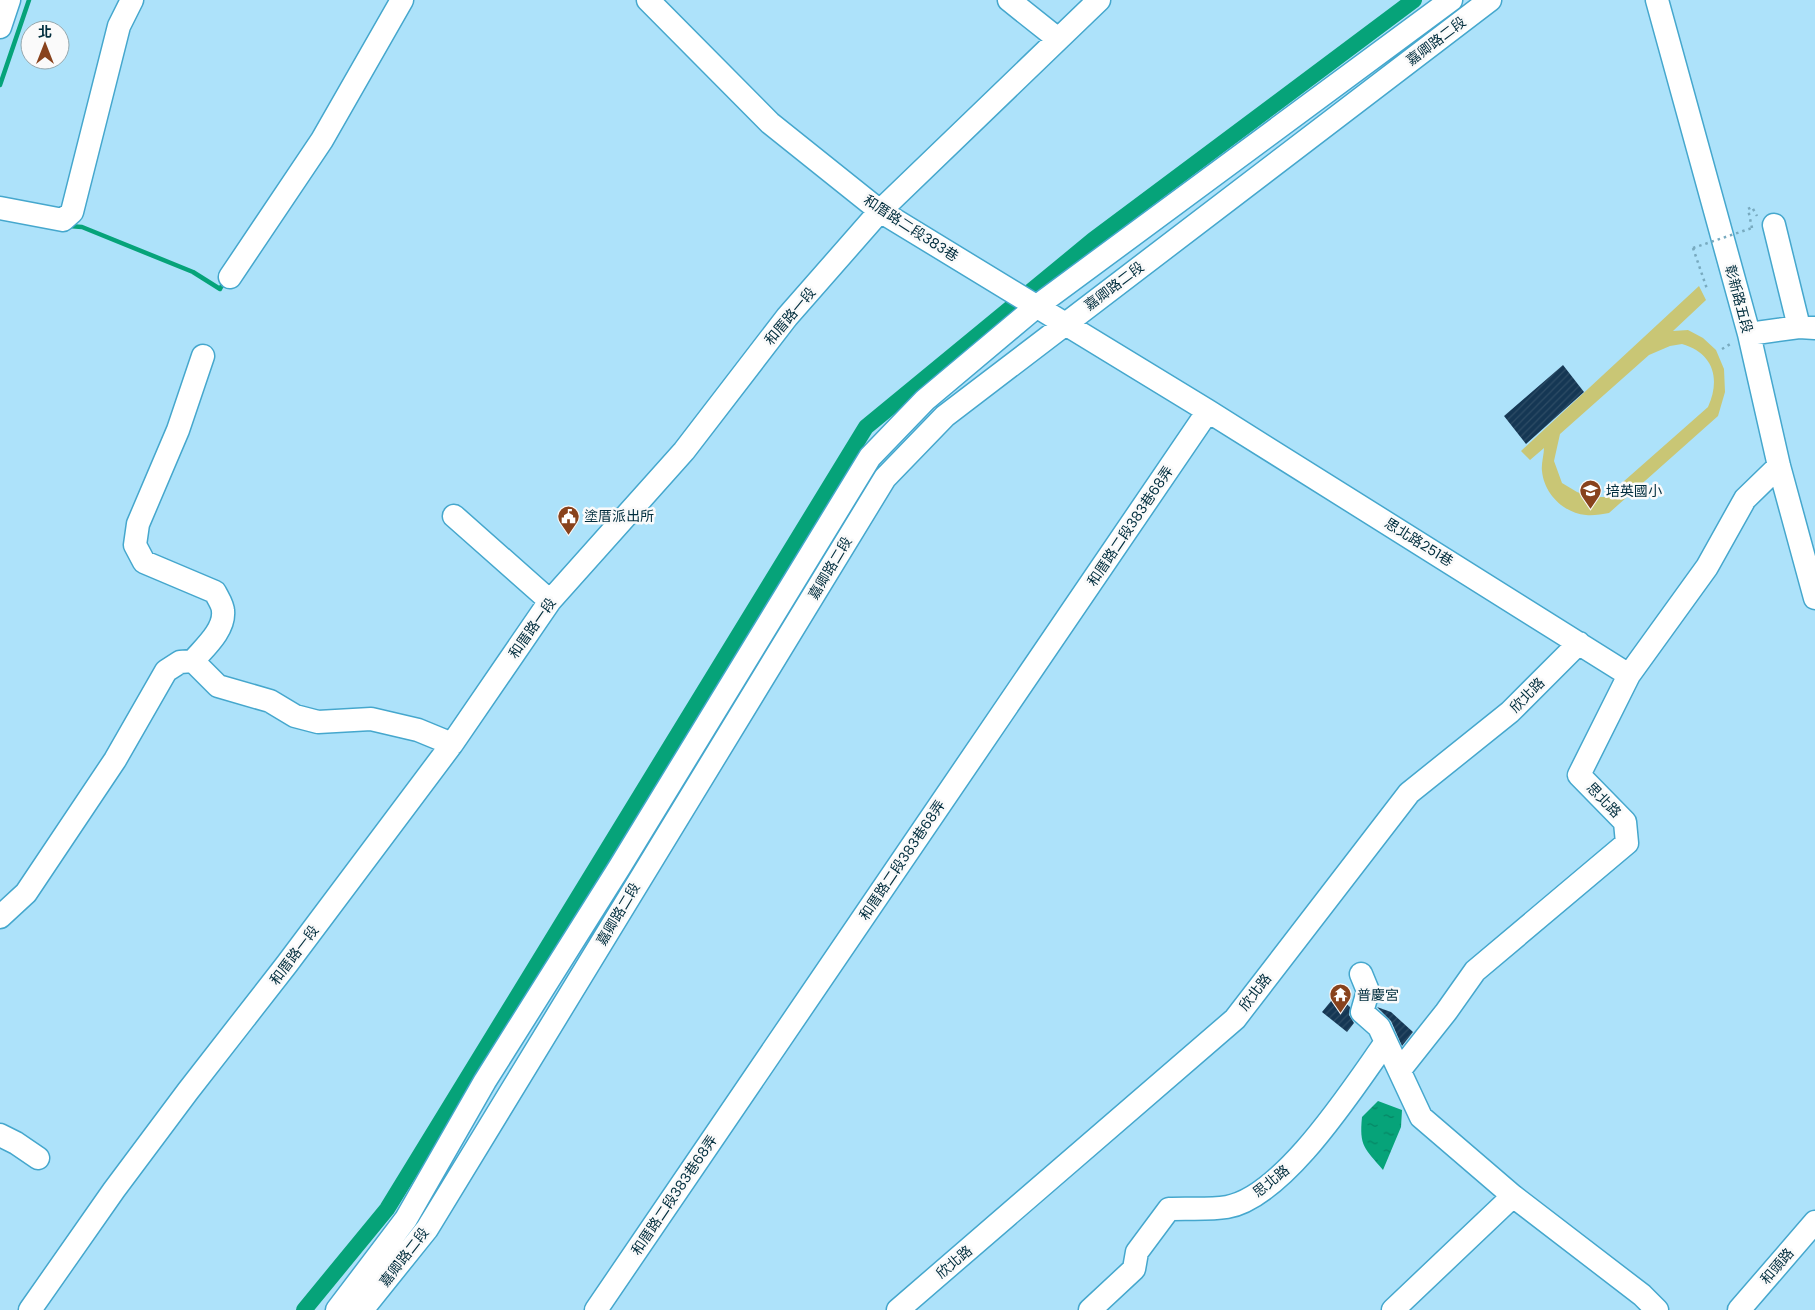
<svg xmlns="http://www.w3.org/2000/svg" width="1815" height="1310" viewBox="0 0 1815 1310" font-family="Poppins,'Noto Sans TC',sans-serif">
<defs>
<pattern id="water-ripples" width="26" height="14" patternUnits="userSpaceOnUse" patternTransform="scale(1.25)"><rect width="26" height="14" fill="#06a379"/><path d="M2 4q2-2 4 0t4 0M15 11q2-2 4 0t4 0" fill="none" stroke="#058564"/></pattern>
<pattern id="building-hatch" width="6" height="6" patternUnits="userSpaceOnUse" patternTransform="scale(1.25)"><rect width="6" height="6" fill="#153754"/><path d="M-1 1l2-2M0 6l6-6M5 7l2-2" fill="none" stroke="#2d4c65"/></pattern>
</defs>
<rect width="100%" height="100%" fill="#ade2fa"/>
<path fill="#c9c675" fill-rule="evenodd" d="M1699 286 1706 300 1673 331 1688 330 1703 338 1716 350 1724 369 1725 392 1718 416 1609 513C1602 514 1593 516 1586 515 1563 513 1544 493 1542 471 1541 464 1544 455 1544 448L1530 460 1521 451ZM1682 344C1713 353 1721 378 1708 407L1606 497H1591L1577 492 1562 483 1554 461 1560 434 1649 355 1670 346Z"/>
<path fill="url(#water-ripples)" d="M1378 1101 1402 1110 1401 1127 1383 1170C1365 1148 1359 1147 1362 1117Z"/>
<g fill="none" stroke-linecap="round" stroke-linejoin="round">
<path stroke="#06a379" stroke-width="4.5" d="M0 85 29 0
M69 226 82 227 193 272 220 289 225 280"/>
<path stroke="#06a379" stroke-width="16" d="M304 1310 387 1209 866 427 1093 240 1414 0"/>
</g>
<path fill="url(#building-hatch)" d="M1563 365 1584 392 1526 444 1504 416Z
M1336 995 1350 1007 1349 1015 1354 1023 1347 1032 1322 1012Z
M1377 1007 1391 1012 1413 1032 1402 1046 1391 1021Z"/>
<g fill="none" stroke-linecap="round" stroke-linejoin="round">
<defs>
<path id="minor" d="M648 0 770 123 880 211 1208 411 1629 675
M1009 0 1058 39
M1657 0 1749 334 1779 466 1815 598
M0 27 9 0
M0 208 63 220 72 212 119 26 132 0
M1774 225 1799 327
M230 277 322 140 402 0
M1749 334 1799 327 1815 328
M454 516 550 601
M193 661C204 648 225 630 223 611 223 605 218 598 215 592L144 562 135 545 138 524 178 430 203 356
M0 917 26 893 115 760 166 671 180 662 193 661 218 686 270 701 295 716 318 722 371 719 418 730 452 744
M1361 974 1368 991 1362 1012 1379 1027 1421 1117 1513 1196 1642 1295 1657 1310
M1400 1070 1446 1012 1475 971 1627 843 1625 822 1579 775 1629 675 1707 567 1745 499 1779 466
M0 1135 16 1143 38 1158
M30 1310 114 1190 188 1091 287 964 452 744 550 601 684 451 787 317 880 211 1099 0
M337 1310 406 1219 485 1081 619 868 870 457 925 400 1037 306 1451 0
M362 1310 427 1229 885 478 945 416 1490 0
M596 1310 1208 411
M898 1310 1235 1019 1409 793 1510 712 1579 643
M1090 1310 1134 1269 1137 1252 1169 1209C1188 1208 1208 1210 1227 1207 1284 1197 1353 1088 1386 1042
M1393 1310 1513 1196
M1739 1310 1815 1222"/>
</defs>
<use href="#minor" stroke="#45a7cd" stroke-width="25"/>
<path stroke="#78aabf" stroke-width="2.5" stroke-dasharray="2.5 4" stroke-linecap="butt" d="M1752 228 1748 209 1752 207 1757 216
M1693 248 1707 289
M1722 349 1732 343"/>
<use href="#minor" stroke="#fff" stroke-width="22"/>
<path stroke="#78aabf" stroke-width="2.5" stroke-dasharray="2.5 4" stroke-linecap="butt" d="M1693 248 1752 228"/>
</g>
<defs>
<symbol id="school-pin" viewBox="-11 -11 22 30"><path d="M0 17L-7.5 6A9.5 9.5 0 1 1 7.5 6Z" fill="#88421c" stroke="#fafafa"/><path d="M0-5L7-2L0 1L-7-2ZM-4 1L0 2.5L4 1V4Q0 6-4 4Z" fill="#fff"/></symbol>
<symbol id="civic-pin" viewBox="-11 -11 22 30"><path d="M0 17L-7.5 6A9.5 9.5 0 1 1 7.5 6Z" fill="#88421c" stroke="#fafafa"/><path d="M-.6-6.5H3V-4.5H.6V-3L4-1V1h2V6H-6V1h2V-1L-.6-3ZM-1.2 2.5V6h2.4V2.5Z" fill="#fff"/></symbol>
<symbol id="temple-pin" viewBox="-11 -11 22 30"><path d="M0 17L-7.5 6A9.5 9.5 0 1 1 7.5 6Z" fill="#88421c" stroke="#fafafa"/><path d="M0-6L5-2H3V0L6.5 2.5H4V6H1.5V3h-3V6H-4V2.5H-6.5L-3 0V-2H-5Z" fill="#fff"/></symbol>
</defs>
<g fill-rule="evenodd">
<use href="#school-pin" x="1578" y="478" width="25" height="34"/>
<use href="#civic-pin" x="556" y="504" width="25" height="34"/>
<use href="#temple-pin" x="1328" y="982" width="25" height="34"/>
</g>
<g text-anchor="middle" stroke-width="5" stroke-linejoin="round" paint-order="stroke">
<g font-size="14" fill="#012d3d" stroke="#fafafa">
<text transform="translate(1436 41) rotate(-37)" y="5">嘉卿路二段</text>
<text transform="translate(911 228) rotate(33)" y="5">和厝路二段383巷</text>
<text transform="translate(1114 286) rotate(-37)" y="5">嘉卿路二段</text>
<text transform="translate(1739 299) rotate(75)" y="5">彰新路五段</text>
<text transform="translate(790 316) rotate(-50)" y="5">和厝路一段</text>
<text transform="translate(1130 526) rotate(-56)" y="5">和厝路二段383巷68弄</text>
<text transform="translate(1419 542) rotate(32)" y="5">思北路251巷</text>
<text transform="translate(830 568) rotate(-59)" y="5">嘉卿路二段</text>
<text transform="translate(532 628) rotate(-55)" y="5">和厝路一段</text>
<text transform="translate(1527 695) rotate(-45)" y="5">欣北路</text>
<text transform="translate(1604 800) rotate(46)" y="5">思北路</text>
<text transform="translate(902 860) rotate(-56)" y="5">和厝路二段383巷68弄</text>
<text transform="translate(618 914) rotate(-59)" y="5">嘉卿路二段</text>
<text transform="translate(294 955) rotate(-53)" y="5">和厝路一段</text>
<text transform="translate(1255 992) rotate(-52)" y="5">欣北路</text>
<text transform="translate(1271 1181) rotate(-39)" y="5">思北路</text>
<text transform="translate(674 1195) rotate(-56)" y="5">和厝路二段383巷68弄</text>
<text transform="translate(404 1257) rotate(-52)" y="5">嘉卿路二段</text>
<text transform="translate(954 1262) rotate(-40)" y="5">欣北路</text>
<text transform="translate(1777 1266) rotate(-49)" y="5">和頭路</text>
</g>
<g font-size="14" fill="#012d3d" stroke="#fafafa" text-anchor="start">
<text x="1606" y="496">培英國小</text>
<text x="584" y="521">塗厝派出所</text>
<text x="1357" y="1000">普慶宮</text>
</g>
</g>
<g transform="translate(45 45)"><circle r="24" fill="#fafafa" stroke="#96a8ae"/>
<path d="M0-4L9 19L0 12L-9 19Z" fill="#88421c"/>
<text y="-8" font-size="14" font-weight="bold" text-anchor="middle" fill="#012d3d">北</text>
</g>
</svg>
